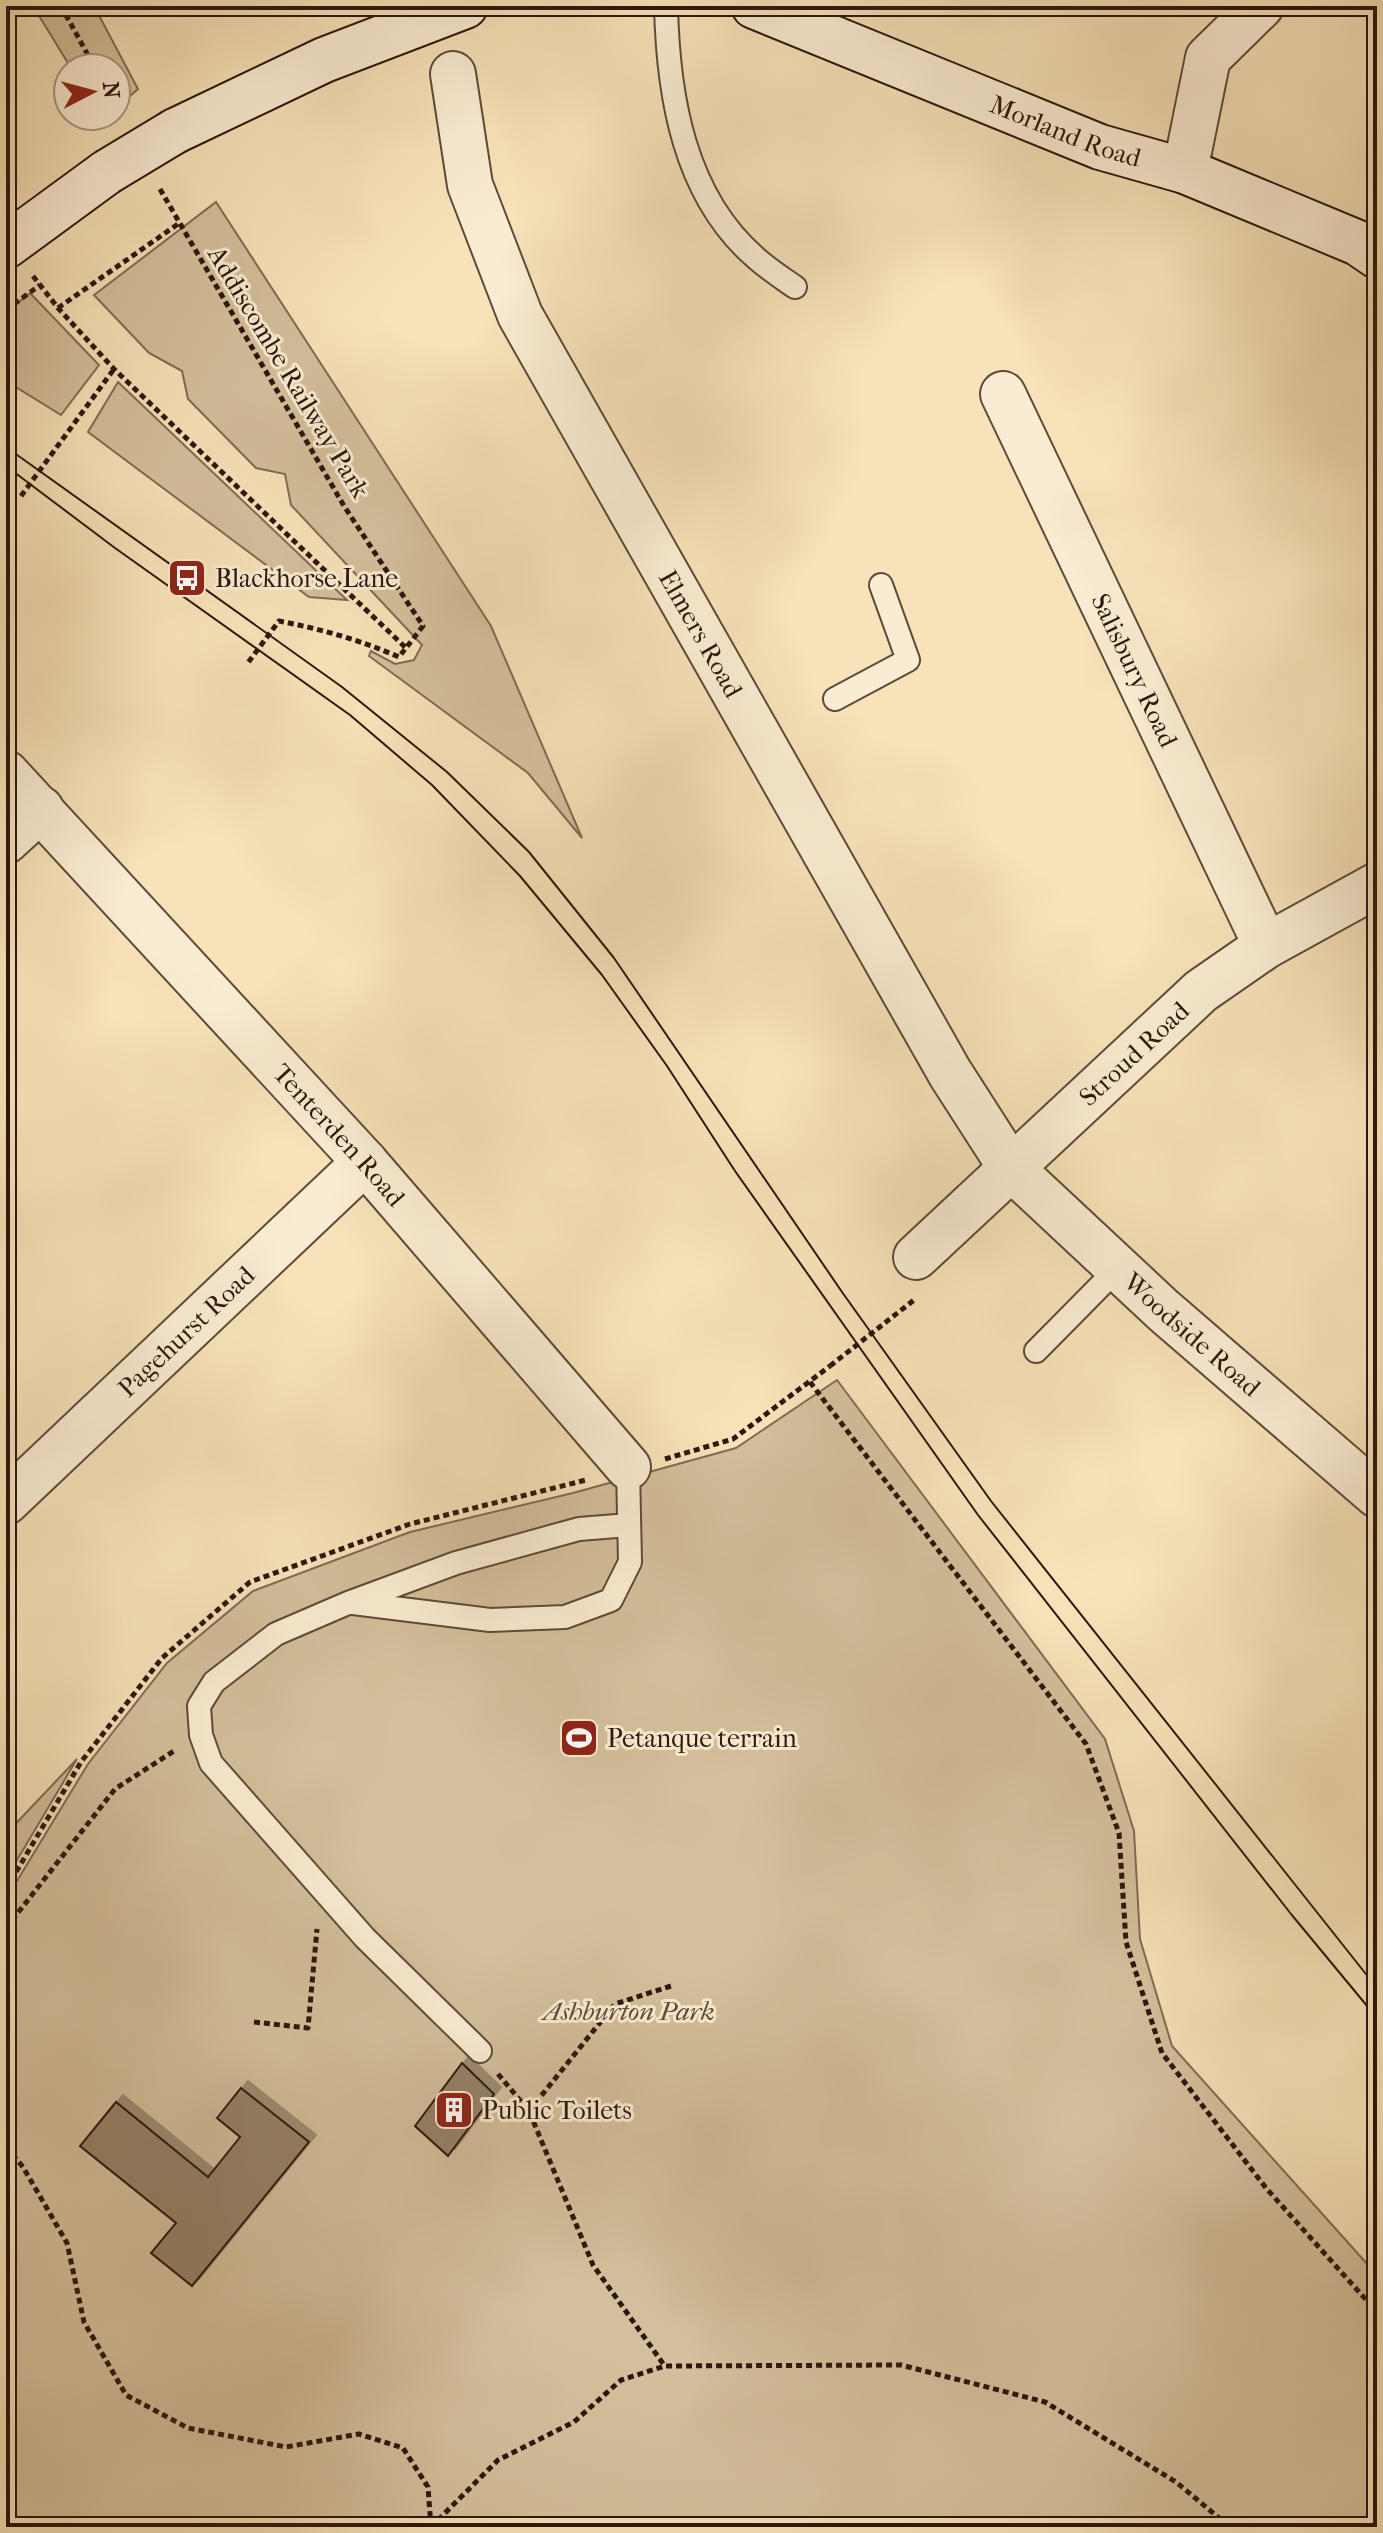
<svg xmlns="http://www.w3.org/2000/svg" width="1383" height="2533" viewBox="0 0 1383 2533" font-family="'IM FELL French Canon',serif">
<defs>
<filter id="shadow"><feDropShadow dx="7" dy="-7" stdDeviation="0" flood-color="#0004"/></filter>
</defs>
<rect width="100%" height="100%" fill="#f7e2b9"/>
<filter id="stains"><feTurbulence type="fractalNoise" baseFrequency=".0025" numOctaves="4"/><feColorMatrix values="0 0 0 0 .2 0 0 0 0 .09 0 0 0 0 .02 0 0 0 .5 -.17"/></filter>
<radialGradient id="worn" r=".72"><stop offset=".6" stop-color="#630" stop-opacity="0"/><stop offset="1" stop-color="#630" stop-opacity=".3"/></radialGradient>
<path fill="#d4bf9c" stroke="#806b55" stroke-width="2" d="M33 6H94L138 89 116 108V68H71Z
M216 202 491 626 582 838 528 773 369 656 371 651 395 664 414 660 422 645 291 505 285 474 256 468 188 399 182 371 149 353 94 295Z
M30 293 99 365 61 415 6 381V312Z
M118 382 347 600 309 597 88 432Z
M837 1380 1105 1739 1134 1831 1140 1939 1172 2046 1377 2275V2527H6V1899L88 1764 167 1663 253 1591 410 1532 573 1493 736 1448Z
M77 1759 7 1877 6 1878V1834Z"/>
<path fill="#958167" stroke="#2b170e" stroke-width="2" filter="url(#shadow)" d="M462 2063 494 2094 448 2156 415 2126Z
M241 2088 309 2142 192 2286 151 2253 176 2223 80 2146 116 2102 208 2177 240 2137 217 2118Z"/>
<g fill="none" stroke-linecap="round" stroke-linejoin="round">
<defs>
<path id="lane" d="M666 6C668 96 684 196 756 258 768 269 782 278 795 287
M835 699 908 660 881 585
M1036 1351 1118 1268
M353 1603 490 1620 565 1617 611 1600 630 1562 628 1467
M480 2051 365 1938 211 1763 201 1735 199 1706 214 1682 276 1634 348 1603 456 1563 579 1529 629 1525"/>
<g id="street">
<path id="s1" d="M453 74 470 185 520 315 950 1073 1011 1168 1163 1310 1377 1495"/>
<path d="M1185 171 1208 58 1261 6"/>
<path id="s2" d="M1003 394 1266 946"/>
<path id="s3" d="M6 773 365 1162 628 1467"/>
<path d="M6 841 41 809"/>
<path id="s4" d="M916 1257 1201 991 1266 946 1377 885"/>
<path id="s5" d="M6 1502 365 1162"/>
</g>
<g id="secondary">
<path id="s6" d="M754 6 1100 147 1185 171 1358 243 1377 256"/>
<path d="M175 131 324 60 465 6"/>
<path d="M6 246 107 172"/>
</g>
</defs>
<use href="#lane" stroke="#5e4a39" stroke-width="26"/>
<use href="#street" stroke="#5e4a39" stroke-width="48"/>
<use href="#secondary" stroke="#2b170e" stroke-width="48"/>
<path stroke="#2b170e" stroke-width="5" stroke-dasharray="6 4" stroke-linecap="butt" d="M61 6 95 68
M160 189 344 506 423 626 399 657C360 640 321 629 279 621L247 664
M33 276 58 308 114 369 406 648
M58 308 178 224
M6 310 40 285
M21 496 114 369
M810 1382 1086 1744 1119 1833 1126 1942 1162 2053 1266 2188 1377 2312
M665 1459 733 1439 830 1366
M6 1889 81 1762 162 1658 250 1582 410 1524 586 1480
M6 1928 115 1789 174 1751
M254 2022 308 2028 317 1929
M498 2074 529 2111 593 2265 664 2365
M529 2111 615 2004 674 1985
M6 2147 23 2167 67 2243 84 2322 126 2395 188 2428 286 2447 359 2434 403 2448 428 2487 431 2527
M431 2527 498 2460 574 2422 621 2380 665 2366 901 2365 1045 2402 1176 2482 1230 2527"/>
<use href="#lane" stroke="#faecd2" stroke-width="22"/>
<use href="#street" stroke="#faecd2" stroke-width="44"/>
<use href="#secondary" stroke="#faecd2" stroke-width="44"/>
<path stroke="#2b170e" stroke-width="2" d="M6 447 342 687 447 772 529 852 614 958 842 1292 991 1501 1377 1988
M6 466 115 548 350 715 432 785 520 876 602 975 667 1066 735 1171 978 1515 1291 1914 1377 2018"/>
<defs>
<path id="secondary-bridge" d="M107 172 175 131"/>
</defs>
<use href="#secondary-bridge" stroke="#2b170e" stroke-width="48" stroke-linecap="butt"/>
<path stroke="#2b170e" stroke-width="5" stroke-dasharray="6 4" stroke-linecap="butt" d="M830 1366 914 1300"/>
<use href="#secondary-bridge" stroke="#faecd2" stroke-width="44"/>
</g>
<defs>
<symbol id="bus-square" viewBox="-11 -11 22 22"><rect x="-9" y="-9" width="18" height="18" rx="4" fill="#8f2418" stroke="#faecd2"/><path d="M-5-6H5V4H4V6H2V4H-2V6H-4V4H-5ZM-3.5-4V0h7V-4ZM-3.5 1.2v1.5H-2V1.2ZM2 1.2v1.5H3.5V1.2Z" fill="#fff"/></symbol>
<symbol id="stadium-square" viewBox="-11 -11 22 22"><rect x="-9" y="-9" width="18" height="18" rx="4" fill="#8f2418" stroke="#faecd2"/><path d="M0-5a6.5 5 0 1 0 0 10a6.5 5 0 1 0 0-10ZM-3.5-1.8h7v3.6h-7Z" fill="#fff"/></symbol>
<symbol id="building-square" viewBox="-11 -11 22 22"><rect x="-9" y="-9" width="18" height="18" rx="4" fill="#8f2418" stroke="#faecd2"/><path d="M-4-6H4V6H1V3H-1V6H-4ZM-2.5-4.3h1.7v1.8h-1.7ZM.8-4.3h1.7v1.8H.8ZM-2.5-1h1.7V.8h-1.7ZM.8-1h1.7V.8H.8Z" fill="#fff"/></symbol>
</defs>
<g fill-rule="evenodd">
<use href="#bus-square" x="165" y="556" width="44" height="44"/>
<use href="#stadium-square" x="557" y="1716" width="44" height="44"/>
<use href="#building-square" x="432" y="2088" width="44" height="44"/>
</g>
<g text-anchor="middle" stroke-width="6" stroke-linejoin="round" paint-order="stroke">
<g font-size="26" fill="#2b170e" stroke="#faecd2">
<text dy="9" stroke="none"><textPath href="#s6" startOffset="336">Morland Road</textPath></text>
<text transform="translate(289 372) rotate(59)" y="9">Addiscombe Railway Park</text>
<text dy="9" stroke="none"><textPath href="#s1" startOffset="618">Elmers Road</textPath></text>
<text dy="9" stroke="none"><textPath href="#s2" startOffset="306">Salisbury Road</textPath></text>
<text dy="9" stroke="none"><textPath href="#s4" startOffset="298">Stroud Road</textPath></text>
<text dy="9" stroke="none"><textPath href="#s3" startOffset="492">Tenterden Road</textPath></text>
<text dy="9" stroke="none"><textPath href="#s5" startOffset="248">Pagehurst Road</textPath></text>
<text dy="9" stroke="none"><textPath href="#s1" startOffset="1482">Woodside Road</textPath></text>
</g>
<g font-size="26" fill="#2b170e" stroke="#faecd2" text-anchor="start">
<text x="215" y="587">Blackhorse Lane</text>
<text x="607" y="1747">Petanque terrain</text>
<text x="482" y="2119">Public Toilets</text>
</g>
<g font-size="26" font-style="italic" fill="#5e4939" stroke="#faecd2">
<text x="629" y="2020">Ashburton Park</text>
</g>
</g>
<rect width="1383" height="2533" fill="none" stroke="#f7e2b9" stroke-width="32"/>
<rect x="8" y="8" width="1367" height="2517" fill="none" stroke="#2b170e" stroke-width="4"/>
<rect x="16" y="16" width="1351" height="2501" fill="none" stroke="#2b170e" stroke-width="2"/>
<g transform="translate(92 92) rotate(84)"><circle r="38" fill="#faecd2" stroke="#a79784" stroke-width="2"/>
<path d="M0-6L14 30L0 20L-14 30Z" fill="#8f2418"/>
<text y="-12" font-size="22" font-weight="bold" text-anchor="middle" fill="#2b170e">N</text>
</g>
<rect width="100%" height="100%" filter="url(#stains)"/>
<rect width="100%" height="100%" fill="url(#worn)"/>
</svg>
